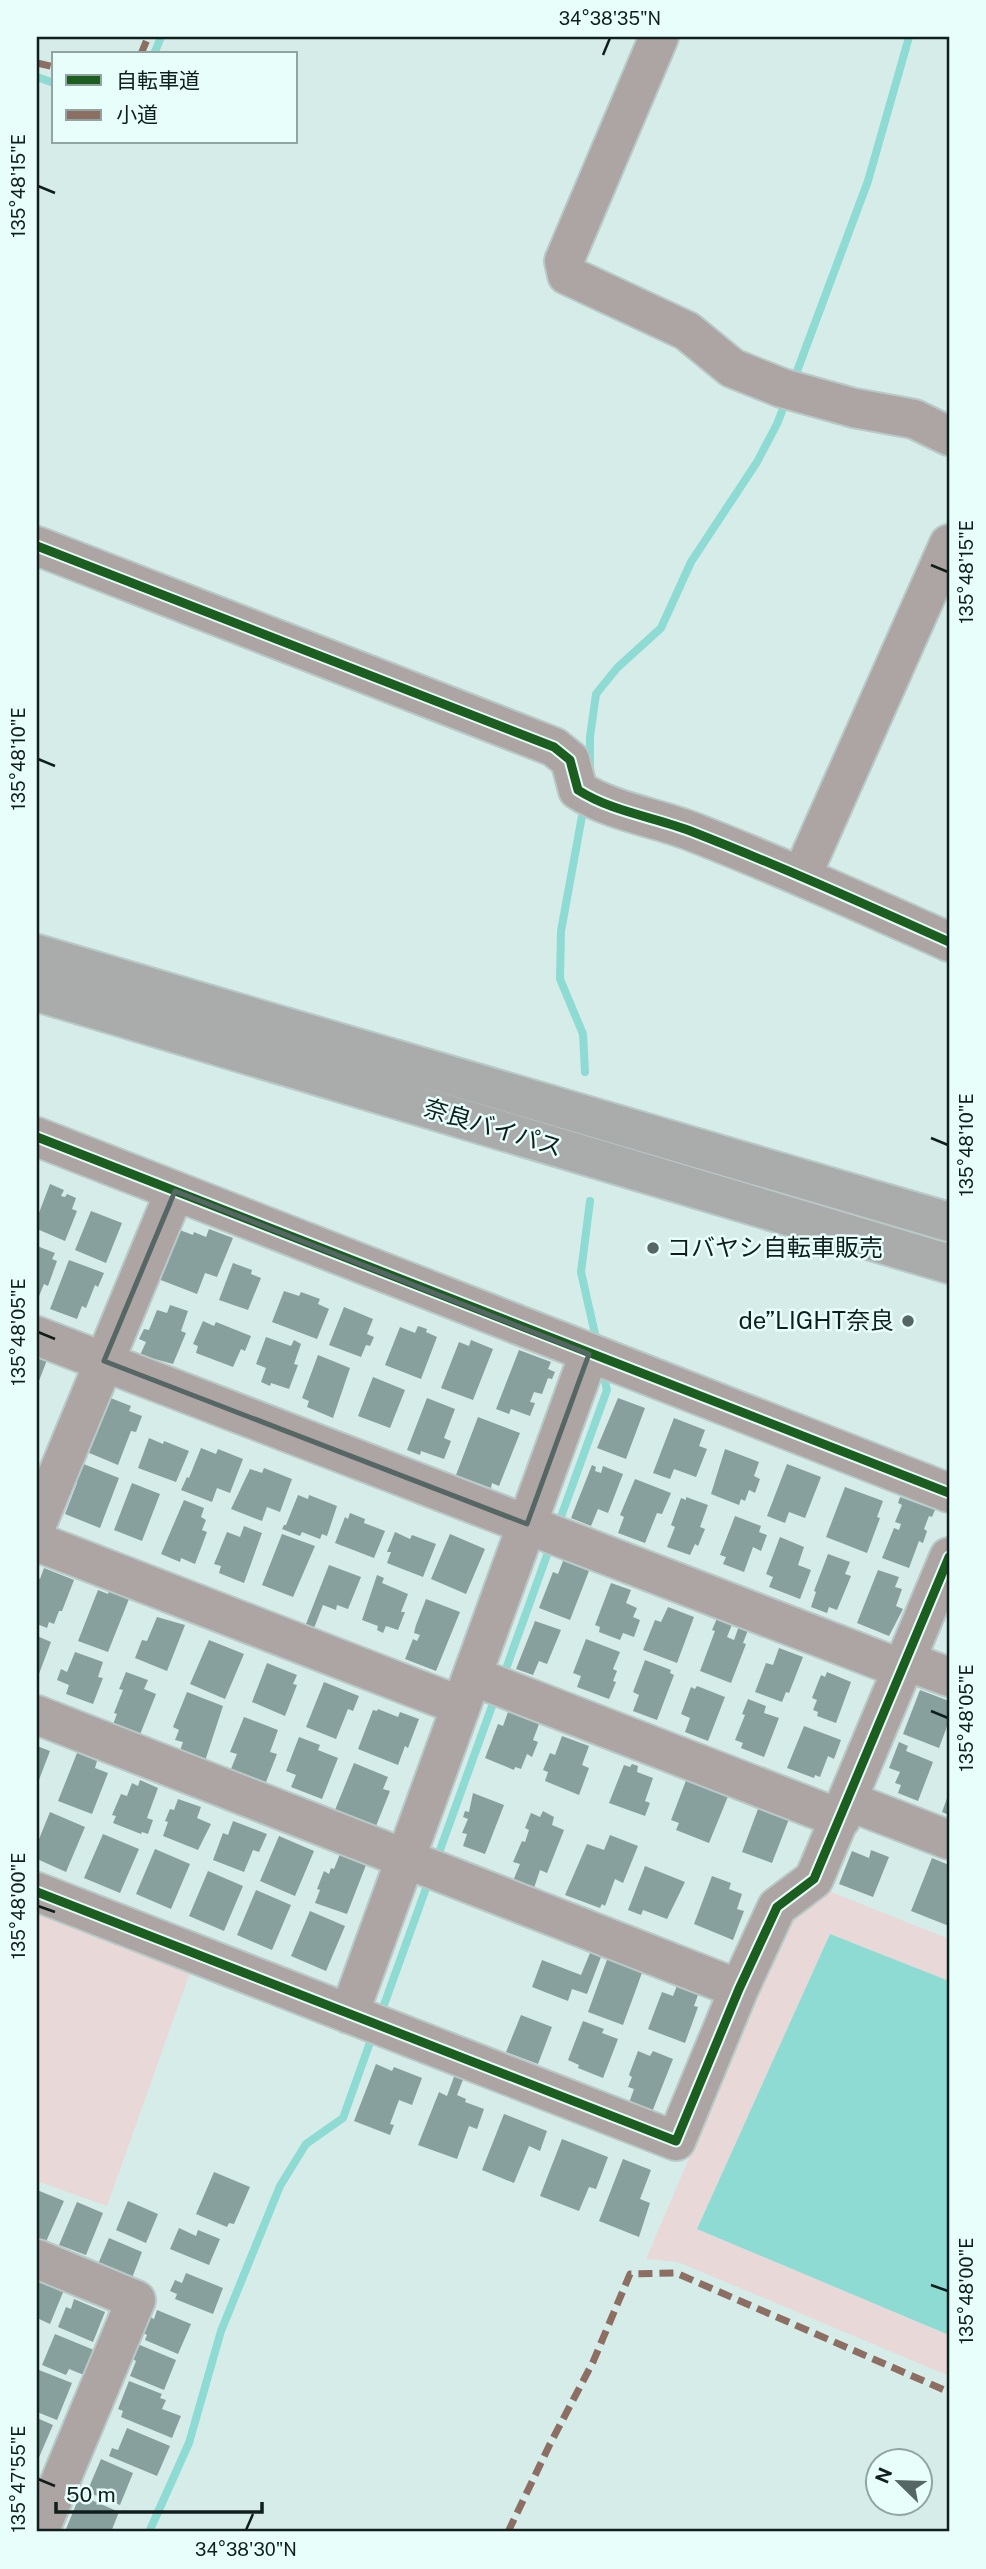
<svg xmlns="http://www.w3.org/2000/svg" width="986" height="2569" viewBox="0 0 986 2569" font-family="'Public Sans','Noto Sans JP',sans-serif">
<rect width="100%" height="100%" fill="#d6ece9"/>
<path fill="#e8d8d7" d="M826 1890 949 1939V1981L830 1934 697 2229 949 2335V2376L678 2262 646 2259 794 1913Z
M37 1911 191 1970 107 2206 37 2181Z"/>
<path fill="#8edbd3" d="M830 1934 949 1981V2335L697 2229Z"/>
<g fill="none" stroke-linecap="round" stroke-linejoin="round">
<path stroke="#8edbd3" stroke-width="8" d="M154 54 161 37
M37 77 54 83
M793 382 868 181 909 37
M590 768V737L596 694 617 668 661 628 691 562 757 462 777 424 786 401
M584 805 561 931 560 979 583 1034 585 1072
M590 1201 581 1272 597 1343
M558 1525 607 1390 602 1369
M503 1677 551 1544
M436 1861 496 1695
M380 2016 429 1880
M149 2532 189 2443 221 2331 280 2186 306 2144 343 2118 373 2034"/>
</g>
<path fill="#87a09d" d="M50 1184 64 1190 61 1196 65 1197 67 1194 76 1198 72 1209 77 1211 65 1241 37 1229V1218Z
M91 1211 122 1223 106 1263 75 1250Z
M177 1229 193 1235 194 1232 206 1237 209 1229 233 1238 217 1277 205 1273 197 1294 158 1279Z
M37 1246 55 1253 52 1259 57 1261 48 1286 44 1284 37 1301Z
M69 1260 104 1273 98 1287 95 1285 86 1308 82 1306 77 1319 50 1309Z
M233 1263 252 1270 251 1274 261 1278 248 1310 219 1300Z
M284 1291 299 1296 301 1292 320 1299 318 1304 329 1309 317 1339 272 1322Z
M170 1305 188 1311 181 1331 186 1333 173 1364 140 1355 146 1342 139 1339 144 1329 149 1330 157 1310 167 1313Z
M344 1307 373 1319 367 1334 374 1337 370 1346 366 1345 361 1357 329 1345Z
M203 1321 214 1326 216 1322 251 1336 245 1351 241 1349 233 1367 196 1353 198 1346 193 1344Z
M418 1326 427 1329 426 1332 437 1337 421 1379 385 1365 400 1327 415 1333Z
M266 1337 291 1346 294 1340 301 1344 294 1364 298 1365 289 1389 271 1383 270 1386 261 1382 266 1368 256 1364Z
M471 1340 493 1349 473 1400 441 1388 459 1342 469 1346Z
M519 1350 551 1362 548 1369 555 1372 552 1379 548 1378 542 1394 534 1392 530 1402 535 1403 530 1416 511 1409 509 1414 496 1409Z
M318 1355 350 1368 333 1418 307 1407 309 1401 302 1398Z
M37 1356 47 1360 37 1386Z
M373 1377 405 1390 390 1428 358 1416Z
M108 1397 131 1406 129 1411 142 1416 136 1432 131 1431 118 1465 87 1452Z
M427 1398 455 1409 444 1438 451 1441 444 1459 421 1451 420 1455 407 1450Z
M618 1398 645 1408 626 1459 597 1448Z
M478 1417 520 1433 499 1486 492 1483 491 1488 456 1475Z
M674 1418 705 1430 699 1446 707 1449 696 1477 674 1469 670 1479 653 1473Z
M149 1438 163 1444 164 1441 189 1451 176 1482 138 1468Z
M201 1448 216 1454 218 1449 243 1459 230 1493 217 1488 212 1502 181 1490 187 1477 189 1478Z
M725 1449 759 1462 754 1476 760 1479 755 1493 749 1490 745 1501 741 1499 739 1505 711 1494Z
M81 1463 119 1478 100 1528 65 1514 77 1483 74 1482Z
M787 1464 821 1477 805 1518 789 1512 785 1523 767 1516Z
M592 1465 596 1467 595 1471 601 1473 603 1466 623 1474 608 1513 598 1509 591 1526 571 1518Z
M264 1468 292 1479 280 1512 267 1507 262 1521 231 1509 250 1469 262 1473Z
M635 1479 671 1493 662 1514 657 1513 645 1543 618 1533 624 1517 620 1515Z
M132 1483 160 1494 142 1541 114 1530Z
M845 1487 883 1501 877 1517 880 1518 867 1553 826 1537Z
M298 1495 308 1499 309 1495 337 1506 327 1536 322 1534 320 1539 302 1532 300 1536 282 1529 284 1525H286Z
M686 1497 708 1505 700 1527 705 1529 698 1546 695 1544 690 1555 667 1547 675 1527 671 1525 681 1498 686 1500Z
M900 1497 935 1510 932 1517 929 1516 924 1529 927 1531 923 1543 919 1541 909 1568 882 1558 894 1528 899 1530 901 1524 895 1522 902 1505 898 1503Z
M184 1500 204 1508 201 1517 206 1520 202 1530 207 1532 195 1564 181 1558 180 1562 161 1554Z
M350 1513 365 1519 364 1523 385 1531 374 1558 335 1543 345 1517 348 1519Z
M735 1516 761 1526 759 1532 767 1535 761 1551 753 1547 744 1572 723 1564 726 1557 720 1555Z
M244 1526 262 1533 244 1583 219 1573 221 1566 214 1564 227 1532 240 1537Z
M395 1532 410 1539 412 1535 436 1544 423 1577 387 1563 391 1552H387Z
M282 1534 315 1546 293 1597 262 1585Z
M450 1534 485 1549 466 1594 431 1579Z
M780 1537 804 1547 798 1565 811 1570 800 1599 769 1587 773 1577 766 1574Z
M828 1554 850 1562 845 1574 851 1576 837 1610 829 1607 827 1613 811 1607 816 1592 814 1591Z
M563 1561 589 1571 570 1620 539 1608 553 1572 558 1574Z
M329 1565 361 1577 348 1609 337 1605 336 1610 323 1605 314 1628 306 1624Z
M44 1568 74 1580 62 1611H59L54 1624 49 1622 47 1628 37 1624V1577L40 1579Z
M878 1570 899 1577 895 1587 902 1589 896 1606 903 1609 889 1636 857 1623Z
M377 1575 384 1578 382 1583 408 1594 401 1612H405L398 1630 386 1626 383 1633 377 1630 378 1626 362 1620Z
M611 1583 631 1590 626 1603 637 1608 633 1617 640 1620 634 1637 623 1633 620 1640 599 1632 600 1627 595 1625Z
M98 1590 108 1594 109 1591 129 1599 108 1652 78 1641Z
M426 1599 460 1612 436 1671 405 1659 413 1639 417 1641 420 1635 414 1633 416 1625Z
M668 1607 694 1617 677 1663 643 1650 655 1620 661 1622Z
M718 1616 733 1622 727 1637 734 1640 739 1626 748 1630 743 1643 746 1644 731 1683 700 1671 715 1631 712 1630Z
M157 1617 185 1625 167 1671 135 1658 142 1640 147 1641Z
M535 1621 561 1630 547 1664 539 1661 533 1675 516 1669Z
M37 1636 51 1642 37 1679Z
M586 1639 620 1652 613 1669 617 1671 613 1681 616 1682 609 1699 577 1687 581 1676 573 1673Z
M209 1640 244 1654 225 1699 190 1684Z
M779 1648 803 1657 789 1693 786 1692 782 1702 755 1692 766 1663 773 1665Z
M75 1652 103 1662 98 1677 103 1678 93 1704 66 1694 69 1685 57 1680 61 1669 67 1672Z
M645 1660 671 1670 670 1673 674 1675 657 1720 633 1711 639 1695 633 1692Z
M267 1663 297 1675 293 1684 297 1685 285 1716 252 1702Z
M126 1672 148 1680 144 1689 156 1694 139 1737 112 1727 117 1714 114 1713 123 1690 119 1689Z
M827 1672 851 1682 836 1723 817 1716 818 1712 813 1710 817 1700 812 1698 821 1675 825 1677Z
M324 1682 359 1696 353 1711 348 1709 336 1739 306 1727Z
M697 1686 725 1697 708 1741 685 1732 690 1718 681 1714 691 1687 695 1689Z
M920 1690 949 1701V1721L939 1748 903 1734Z
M187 1692 223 1706 205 1761 180 1751 183 1742 175 1740 179 1730 173 1727Z
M748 1699 766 1706 764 1713 779 1718 764 1757 741 1748 743 1743 735 1740 745 1715 742 1714Z
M378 1709 398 1717 400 1712 419 1719 408 1748 405 1746 398 1765 358 1749 373 1710 377 1711Z
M508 1712 539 1724 533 1740 538 1742 532 1757 527 1754 521 1769 515 1767 514 1770 485 1758 498 1724 503 1726Z
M244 1717 278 1730 270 1752 277 1754 266 1782 231 1769 237 1754 230 1752Z
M804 1726 841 1740 834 1759 828 1756 820 1777 815 1775 814 1778 787 1768Z
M562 1736 589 1746 582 1765 589 1768 579 1795 545 1781 548 1772 543 1770 550 1753 555 1755Z
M299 1737 320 1745 318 1750 338 1758 322 1799 291 1787 296 1775 286 1771Z
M899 1742 908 1746 906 1751 933 1762 918 1801 898 1793 901 1785 895 1783 900 1772 889 1768Z
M37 1746 50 1751 37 1785Z
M77 1753 97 1761 95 1768 108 1773 92 1814 58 1801Z
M354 1763 388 1777 383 1789 390 1791 376 1826 335 1810Z
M632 1764 638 1766 637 1772 653 1778 645 1801 650 1803 645 1816 609 1803 624 1765 630 1767Z
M687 1778 729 1794 709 1843 676 1830 679 1823 671 1820Z
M140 1780 158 1788 147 1818 153 1820 148 1834 142 1832 141 1834 113 1823 116 1816 112 1815 121 1794 127 1796 132 1783 138 1786Z
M473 1793 504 1805 485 1854 463 1846 467 1834 462 1833 468 1819 463 1817 465 1811 469 1812Z
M949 1793V1815L942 1812Z
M178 1799 201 1807 197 1818 211 1824 198 1850 163 1836 168 1822 165 1821 170 1809 174 1810Z
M758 1809 789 1819 772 1863 742 1852Z
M543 1811 554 1817 552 1825 564 1830 547 1873 540 1870 534 1888 513 1881 520 1864 513 1862 522 1841 525 1842 529 1830 525 1828 531 1813 540 1817Z
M50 1812 85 1827 66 1872 37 1859V1844Z
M233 1821 267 1834 259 1852 253 1850 244 1872 213 1860 223 1833 228 1835Z
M103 1834 139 1849 120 1893 84 1878Z
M610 1835 638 1846 623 1883 615 1879 605 1906 602 1904 600 1908 565 1895 587 1844 604 1850Z
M279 1836 314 1851 295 1896 260 1881Z
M155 1849 190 1864 171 1909 136 1894Z
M871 1850 889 1857 873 1897 839 1884 852 1851 869 1858Z
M340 1854 366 1865 347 1914 315 1903 320 1890 317 1889 324 1871 329 1874 331 1868 334 1869Z
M932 1858 949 1865V1926L911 1911Z
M645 1866 685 1882 667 1919 643 1910 641 1915 628 1910Z
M208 1871 243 1886 224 1931 189 1916Z
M712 1876 731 1883 729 1889 742 1894 737 1909 744 1911 733 1940 694 1924Z
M256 1890 291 1905 272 1950 237 1935Z
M310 1911 345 1926 326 1971 291 1956Z
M590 1953 601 1957 587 1994 572 1989 568 2001 532 1987 542 1960 581 1975Z
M608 1957 643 1970 623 2025 588 2012Z
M678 1983 699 1992 694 2006 698 2007 685 2043 648 2029 662 1992 673 1996Z
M521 2015 552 2027 538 2064 506 2052Z
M583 2021 604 2029 602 2033 618 2039 603 2078 578 2068 579 2065 568 2060Z
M638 2051 650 2056 653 2051 673 2059 652 2112 629 2103 634 2089 628 2087 632 2077 629 2075Z
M376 2064 392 2071 394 2067 422 2078 412 2105 399 2100 390 2124 394 2125 390 2135 354 2121Z
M455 2074 464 2077 457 2095 466 2099 465 2102 484 2109 477 2129 469 2126 457 2159 418 2145 439 2092 447 2096Z
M504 2114 547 2131 540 2151 529 2146 514 2183 482 2170Z
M562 2139 608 2157 596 2189 589 2187 579 2211 540 2196Z
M623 2159 651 2170 640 2199 650 2203 639 2237 599 2221Z
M214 2172 250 2187 234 2224 229 2223 227 2227 196 2214Z
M37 2190 64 2201 45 2244 37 2241Z
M128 2201 158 2214 146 2243 116 2230Z
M77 2202 103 2213 86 2255 59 2245Z
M179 2228 196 2236 198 2230 220 2239 209 2265 170 2249Z
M109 2238 142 2252 132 2278 98 2264Z
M186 2273 223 2288 213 2314 175 2299 177 2294 170 2291 175 2280 182 2283Z
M37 2279 64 2290 50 2324 37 2318Z
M74 2299 105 2312 93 2342 58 2327 66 2307 71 2309Z
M157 2310 191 2324 178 2354 145 2340 147 2335 143 2333 150 2317 154 2319Z
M55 2334 94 2350 84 2375 69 2369 66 2375 42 2365Z
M135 2343 176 2360 164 2390 130 2376 136 2361 129 2357Z
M39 2370 72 2383 57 2420 37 2412Z
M129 2381 162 2394 160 2398 166 2400 162 2409 181 2416 172 2438 121 2417 123 2411 118 2409Z
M37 2418 53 2425 37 2462Z
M127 2428 170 2446 157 2476 109 2456 112 2448 118 2450Z
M101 2459 133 2473 120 2505 87 2492Z
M80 2495 119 2512 111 2532H74L66 2529Z"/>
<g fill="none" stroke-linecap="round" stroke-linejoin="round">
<defs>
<path id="minor" d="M659 37 564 261 567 275 687 331 732 368 782 388 854 408 914 419 949 436
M37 546 554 747 570 760 578 790C612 812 655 817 693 832 780 866 864 904 949 942
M802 875 949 544
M37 1137 949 1493
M37 1336 902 1669
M37 1524 175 1191
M37 1542 461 1706
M906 1661 949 1677
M472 1676 841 1819
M37 1715 739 1989
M848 1801 949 1840
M37 1892 676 2141 739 1989 777 1907 814 1879 949 1557
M349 2014 589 1354
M37 2259 136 2300 39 2532"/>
<path id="highway" d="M37 954 949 1222
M37 992 949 1264"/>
</defs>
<use href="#minor" stroke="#b8c9c7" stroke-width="42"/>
<use href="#highway" stroke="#b8c9c7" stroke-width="42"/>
<use href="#minor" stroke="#aca5a4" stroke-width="38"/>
<use href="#highway" stroke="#aaabab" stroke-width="38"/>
<path stroke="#8d6e63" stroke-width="7" stroke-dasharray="14 7" stroke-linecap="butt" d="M141 54 148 37
M37 63 54 67
M508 2532 550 2444 593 2362 630 2274 676 2273 949 2392"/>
<defs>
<path id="cycleway" d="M37 546 554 747 570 760 578 790C612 812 655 817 693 832 780 866 864 904 949 942
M37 1137 949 1493
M37 1892 676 2141 739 1989 777 1907 814 1879 949 1557"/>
</defs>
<use href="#cycleway" stroke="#e7fefb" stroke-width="13"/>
<use href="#cycleway" stroke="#1b5e20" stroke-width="9"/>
</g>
<path fill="none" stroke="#556664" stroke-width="5" stroke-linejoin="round" d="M175 1191 589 1354 527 1524 104 1361Z"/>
<path fill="none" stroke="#101e1c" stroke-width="2.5" d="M603 55 610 38M38 186 55 193M931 565 948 572M38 759 55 766M931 1138 948 1145M38 1332 55 1339M931 1711 948 1718M38 1906 55 1912M931 2285 948 2291M38 2479 55 2486M246 2530 253 2514"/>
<g fill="#556664" stroke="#e7fefb" stroke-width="2.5">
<circle cx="653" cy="1248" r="7"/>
<circle cx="908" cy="1321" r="7"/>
</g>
<g text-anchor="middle" stroke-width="5" stroke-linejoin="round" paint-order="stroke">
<g font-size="24" fill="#101e1c" stroke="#e7fefb">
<text transform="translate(493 1128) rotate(17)" y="8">奈良バイパス</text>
</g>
<g font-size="24" fill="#101e1c" stroke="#e7fefb" text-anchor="start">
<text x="667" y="1256">コバヤシ自転車販売</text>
<text x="894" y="1329" text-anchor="end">de”LIGHT奈良</text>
</g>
</g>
<rect width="986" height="2569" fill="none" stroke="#e7fefb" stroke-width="77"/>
<rect x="52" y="52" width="245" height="91" fill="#e7fefb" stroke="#91a4a2" stroke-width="2"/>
<rect x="66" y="75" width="35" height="10" fill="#1b5e20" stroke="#91a4a2" stroke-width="2"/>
<text x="116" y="88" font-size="21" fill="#101e1c">自転車道</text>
<rect x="66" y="110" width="35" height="10" fill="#8d6e63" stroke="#91a4a2" stroke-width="2"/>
<text x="116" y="122" font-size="21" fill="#101e1c">小道</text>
<g transform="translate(899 2482) rotate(293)"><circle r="33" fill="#e7fefb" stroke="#91a4a2" stroke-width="2"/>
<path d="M0-5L12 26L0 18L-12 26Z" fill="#556664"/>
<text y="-10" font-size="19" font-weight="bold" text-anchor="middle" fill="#101e1c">N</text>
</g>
<path d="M56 2502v10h206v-10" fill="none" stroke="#101e1c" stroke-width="3.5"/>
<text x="66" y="2502" font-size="21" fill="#101e1c" stroke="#e7fefb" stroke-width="5" paint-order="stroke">50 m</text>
<rect x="38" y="38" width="910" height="2492" fill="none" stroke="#101e1c" stroke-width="2.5"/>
<g font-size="18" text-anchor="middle" fill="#101e1c">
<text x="610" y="25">34°38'35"N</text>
<text transform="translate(19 186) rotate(-90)" y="6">135°48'15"E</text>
<text transform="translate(967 572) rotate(-90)" y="6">135°48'15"E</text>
<text transform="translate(19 759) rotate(-90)" y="6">135°48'10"E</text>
<text transform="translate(967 1145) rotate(-90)" y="6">135°48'10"E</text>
<text transform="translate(19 1332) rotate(-90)" y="6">135°48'05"E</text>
<text transform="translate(967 1718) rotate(-90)" y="6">135°48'05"E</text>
<text transform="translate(19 1906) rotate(-90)" y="6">135°48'00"E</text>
<text transform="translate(967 2291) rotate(-90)" y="6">135°48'00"E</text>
<text transform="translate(19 2479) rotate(-90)" y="6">135°47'55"E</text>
<text x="246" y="2556">34°38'30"N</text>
</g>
</svg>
